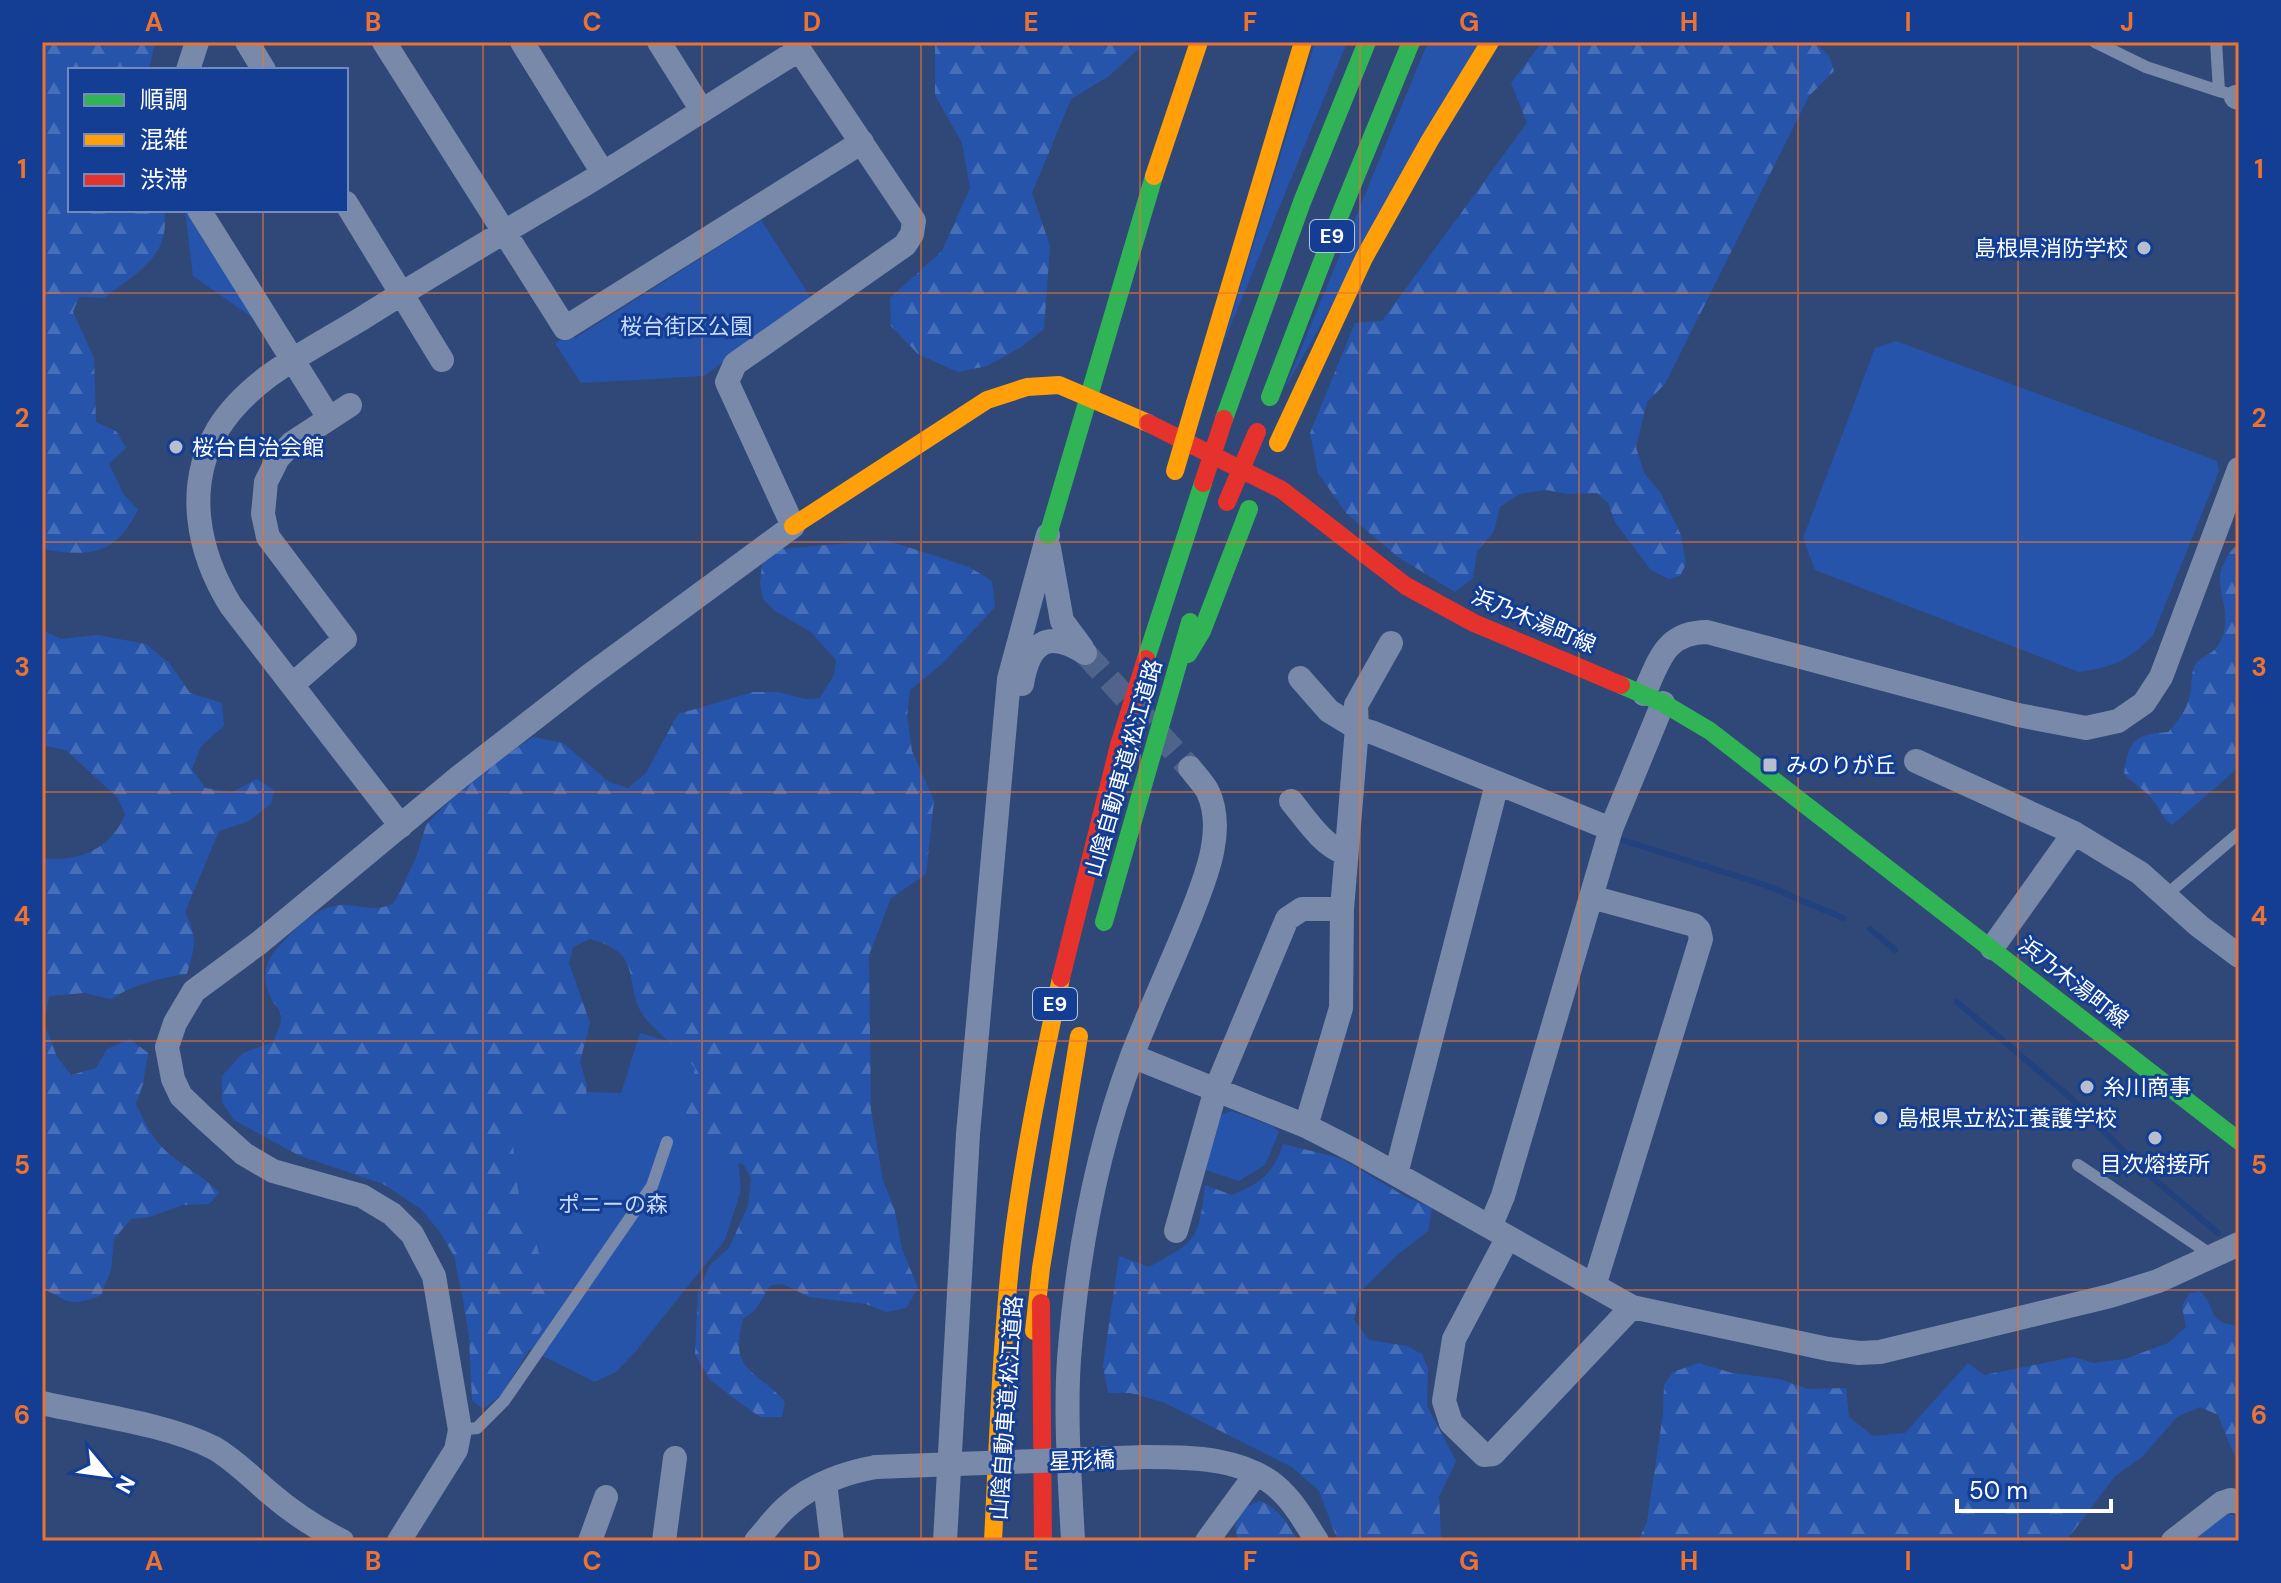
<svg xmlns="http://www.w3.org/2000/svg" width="2281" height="1583" viewBox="0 0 2281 1583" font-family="'DM Sans','Noto Sans JP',sans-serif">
<defs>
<pattern id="forest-firs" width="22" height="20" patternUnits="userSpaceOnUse" patternTransform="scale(2)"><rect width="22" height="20" fill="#2654ab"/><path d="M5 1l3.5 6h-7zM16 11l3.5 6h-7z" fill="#476eb8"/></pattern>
</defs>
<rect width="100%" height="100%" fill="#304877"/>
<path fill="#2654ab" d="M1315 42H1347L1222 347Z
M1428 42H1481L1285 388Z
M185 210H192L253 318 193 276Z
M761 220 811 298 704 376 581 383 555 343 570 334 575 338Z
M1896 341 2217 461 2219 471 2153 635C2127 662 2115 666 2079 672L1815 570 1803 538 1875 348Z
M640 1033 710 1053 735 1127 741 1190 725 1240 636 1351 616 1372 595 1382 527 1348 494 1089 621 1093Z
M1231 1111 1272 1126 1279 1132 1265 1165 1239 1181 1203 1169 1221 1115Z
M2228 1514 2239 1516V1541H2188Z"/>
<path fill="url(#forest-firs)" d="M42 42H155L149 70H70V210H164C171 257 137 272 104 298L79 297 73 312 94 358 96 422 116 431 126 448 109 464 124 495 138 509C116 556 89 557 42 549Z
M935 42H1146L1109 76 1071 99 1032 193 1050 246 1044 329 1021 347 987 366 958 372 918 354 891 326 890 298 942 251 970 188 962 143 935 95Z
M1547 42H1814L1829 56 1834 71 1809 96 1665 384 1647 402 1636 447 1644 473 1660 492 1681 535 1686 564 1680 576 1669 579 1651 570 1615 522 1608 503 1597 493 1568 494 1546 490 1519 494 1500 507 1494 531 1477 552 1473 578 1455 592 1398 557 1346 513 1318 473 1310 433 1355 323 1382 321 1527 123 1511 83 1540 45Z
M886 540 969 567 992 581 995 607 943 663 910 690 907 716 912 751 934 801 926 874 891 898 869 955 871 1110 883 1181 894 1207 902 1249 918 1288 906 1308 886 1312 866 1304 809 1297 783 1284 771 1285 755 1310 743 1319C728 1373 757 1369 785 1402L782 1417H760L739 1402 709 1379 695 1354 698 1292 710 1265 729 1248 748 1206 751 1179 744 1165C734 1161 723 1160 714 1156 669 1134 690 1105 695 1068 680 1050 661 1037 646 1019 620 985 648 954 590 939L573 947 569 963 590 1023 580 1062 587 1086 584 1110C557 1132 546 1121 517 1117L512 1122 515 1174 522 1208 536 1242 548 1288 543 1327 502 1394 483 1409 472 1400 469 1336 463 1301 454 1256 440 1232 421 1209 383 1184 298 1155 234 1120 222 1102V1076L243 1053 273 1042C277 1033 283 1022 280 1012 279 1008 275 1005 273 1002 263 983 262 967 275 951 293 931 316 904 346 905 362 906 379 912 394 903L416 858 426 825 455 795 493 764 533 737 563 743 609 782 628 788 646 773 678 714 753 692H778L806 699 820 698 834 675 836 660 811 632 775 611 763 599 760 583 762 564 781 549Z
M2239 542V767L2172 825C2163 819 2161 811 2155 803 2147 791 2134 784 2124 774 2128 741 2135 734 2168 732 2180 720 2189 706 2191 689 2192 680 2191 674 2195 665 2204 652 2216 657 2223 635 2234 598 2201 582 2239 542Z
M42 630 61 639 97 635 146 644 170 664 190 693 222 703 224 726 201 746 192 769 205 788 232 792 257 779 274 790 271 804 247 822 219 831 185 912C198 939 195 945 187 974 159 978 135 984 111 999L84 993 49 996 44 1023 57 1057 71 1075 96 1068 107 1049 130 1039 148 1053 143 1084 136 1104C144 1121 153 1140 168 1153 184 1167 204 1176 219 1193L209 1204 183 1205 149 1217 131 1219 114 1239 111 1270 101 1295C93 1299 76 1304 68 1301 58 1298 56 1293 42 1290V858C77 863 112 849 125 814L117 797 66 750 42 745Z
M1283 1144 1340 1158 1406 1197 1432 1208 1428 1231 1397 1255 1360 1292 1354 1320 1369 1340 1407 1346 1422 1354 1428 1369 1427 1406 1456 1461 1439 1497 1441 1537 1445 1541H1338L1319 1491 1292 1467 1163 1402 1130 1393H1108L1103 1366 1119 1256 1149 1267C1197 1241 1199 1240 1205 1185L1232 1195C1260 1183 1273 1175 1283 1144Z
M2199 1291C2219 1307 2203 1322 2239 1326V1457L2234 1455 2218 1415 2200 1407 2177 1417 2142 1457 2115 1476 2066 1541H1638L1647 1522 1663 1414 1664 1385 1673 1372 1699 1363 1732 1373 1779 1379 1808 1389 1846 1388 1849 1417 1873 1436 1905 1433 1968 1363 1984 1375 2074 1357 2093 1363 2125 1359 2168 1343 2186 1327 2182 1306 2189 1294Z
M1260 1501C1280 1509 1287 1523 1298 1541H1238L1235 1526 1244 1508Z"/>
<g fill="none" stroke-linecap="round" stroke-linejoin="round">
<path stroke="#21417f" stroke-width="6" d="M1619 839 1765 885 1843 918
M1870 929 1895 950
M1957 1002 2071 1098 2136 1164 2218 1233"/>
<path stroke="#4f638b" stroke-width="24" stroke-dasharray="24 12" stroke-linecap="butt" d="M1085 653 1190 768"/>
<path stroke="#7989a9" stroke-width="12" d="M2095 42 2146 67 2219 91
M2216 42 2219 91 2226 93
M2165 896 2239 833
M2078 1165 2213 1256
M460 1430 477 1428 504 1401 652 1186 667 1142"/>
<path stroke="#7989a9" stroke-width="24" d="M247 42 264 70
M384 42 565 328 862 142
M522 42 603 173
M659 42 701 109
M188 70 197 42
M2236 97 2239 98
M346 203 442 360
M199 210 329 418
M1049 548 1062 621 1082 648
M1300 678 1329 711 1357 728
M1022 684C1029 642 1048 629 1085 653
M292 685 345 639 268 537 263 514 266 482 278 458 292 443 350 405
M1644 694C1659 661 1665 632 1707 632L2018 715 2086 728 2118 721 2144 703 2161 677 2239 469
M1357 728 1356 705 1391 643
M1916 761 2074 833 2140 873 2199 926 2239 956
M1291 801C1306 819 1322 845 1345 853
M401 826 231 606C198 553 184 487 218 429 249 378 312 349 361 319 434 273 509 229 584 185 656 141 727 94 799 50
M1591 897 1694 925 1699 930 1701 939 1595 1283
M1342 909 1357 728 1374 733 1611 829
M1992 948 2074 833
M1132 1056 1306 1126 1355 1151 1632 1307 1828 1349 1859 1353 1880 1352 2110 1296 2158 1281 2239 1244
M1396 1174 1497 784
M1490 1227 1503 1196 1611 829 1663 703
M1176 1231 1216 1089 1287 919 1302 909H1342L1341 1008 1306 1126
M1508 1237 1454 1339 1444 1401 1451 1423 1484 1455 1493 1454 1632 1307
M42 1403C94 1415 167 1424 214 1448 235 1460 253 1479 271 1494 293 1513 316 1528 342 1541
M1145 1457C1192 1457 1251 1457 1285 1495 1298 1508 1307 1526 1317 1541
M825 1483 832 1541
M399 1541 456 1450 460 1430 434 1276 412 1234 392 1214 362 1196 273 1171 244 1154 204 1118 181 1096 173 1079 167 1047 175 1023 194 991 259 943 459 777 589 676 793 526 727 382 735 364 905 245 912 234 914 221 794 42
M590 1541 606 1497
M664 1541 675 1458
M756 1541C767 1529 777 1514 790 1504 813 1484 847 1472 876 1467
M945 1541 968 1134 1009 679 1048 535
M1073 1541C1070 1481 1065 1419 1069 1359 1077 1257 1096 1152 1132 1056 1150 1009 1172 963 1191 915 1205 879 1226 831 1208 792 1204 784 1196 776 1190 768
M1207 1541 1256 1474
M2173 1541 2222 1503 2231 1500 2239 1502"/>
<path stroke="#30b455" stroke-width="18" d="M1270 397 1340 215 1411 42
M1224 419 1302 202 1367 42
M1048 535 1154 176
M1188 654 1202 631 1249 509
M1146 659 1203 483
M1621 685 1663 703 1710 731 2239 1141
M1104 922 1190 622"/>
<path stroke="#ff9f0a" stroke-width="18" d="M1154 176 1199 42
M1195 403 1303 42
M1278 443 1364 258 1430 140 1490 42
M793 526 987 400 1027 387 1059 385 1148 423
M1034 1331 1041 1268 1079 1036
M993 1541C998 1443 1001 1346 1012 1248 1023 1157 1042 1068 1061 978"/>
<path stroke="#e5322d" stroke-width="18" d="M1148 423 1282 490 1406 586 1474 623 1621 685
M1061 978 1119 745 1146 659
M1041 1303 1043 1541"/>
<path stroke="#7989a9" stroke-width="24" d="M876 1467 1145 1457"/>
<path stroke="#ff9f0a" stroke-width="18" d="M1175 471 1195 403"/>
<path stroke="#e5322d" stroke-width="18" d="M1203 483 1224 419
M1227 502 1257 432"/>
</g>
<path fill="none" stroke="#eb7230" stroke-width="2" stroke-opacity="0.55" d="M263 42V70M483 42V1541M702 42V1541M921 42V1541M1140 42V1541M1360 42V1541M1579 42V1541M1798 42V1541M2018 42V1541M263 210V1541M42 293H2239M42 542H2239M42 792H2239M42 1041H2239M42 1290H2239"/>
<g fill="#b7bfcf" stroke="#133e94" stroke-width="3">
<circle cx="2144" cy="248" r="8"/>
<circle cx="176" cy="447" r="8"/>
<rect x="1762" y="757" width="16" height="16" rx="4"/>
<circle cx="2087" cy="1087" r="8"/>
<circle cx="1881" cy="1118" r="8"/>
<circle cx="2155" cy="1138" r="8"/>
</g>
<g text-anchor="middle" stroke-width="6" stroke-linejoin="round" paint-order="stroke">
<g fill="#133e94" stroke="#b8c5df" stroke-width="2">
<rect x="1310" y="220" width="44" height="32" rx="6"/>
<rect x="1033" y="988" width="44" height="32" rx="6"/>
</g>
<g font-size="20" font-weight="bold" fill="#fff">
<text x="1332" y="243">E9</text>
<text x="1055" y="1011">E9</text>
</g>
<g font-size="22" fill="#fff" stroke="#133e94" text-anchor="start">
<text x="2128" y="256" text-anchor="end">島根県消防学校</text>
<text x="192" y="455">桜台自治会館</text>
<text x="1786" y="773">みのりが丘</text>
<text x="2103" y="1095">糸川商事</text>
<text x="1897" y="1126">島根県立松江養護学校</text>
<text x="2155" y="1172" text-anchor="middle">目次熔接所</text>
</g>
<g font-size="22" fill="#c9dbfd" stroke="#133e94">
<text x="686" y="334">桜台街区公園</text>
<text x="613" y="1212">ポニーの森</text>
</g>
<g font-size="22" fill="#fff" stroke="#133e94">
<text transform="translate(1534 620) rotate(23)" y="8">浜乃木湯町線</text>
<text transform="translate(1123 768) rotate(-74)" y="8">山陰自動車道;松江道路</text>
<text transform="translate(2074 982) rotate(38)" y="8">浜乃木湯町線</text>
<text transform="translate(1006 1408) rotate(-86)" y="8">山陰自動車道;松江道路</text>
<text transform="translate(1082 1460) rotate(-2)" y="8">星形橋</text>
</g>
</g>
<rect width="2281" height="1583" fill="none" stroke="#133e94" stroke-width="88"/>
<rect x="68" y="68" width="280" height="144" fill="#133e94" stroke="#718bbf" stroke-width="2"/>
<rect x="84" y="94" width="40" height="12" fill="#30b455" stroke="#718bbf" stroke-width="2"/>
<text x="140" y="108" font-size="24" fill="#ffffff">順調</text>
<rect x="84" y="134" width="40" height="12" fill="#ff9f0a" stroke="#718bbf" stroke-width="2"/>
<text x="140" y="148" font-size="24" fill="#ffffff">混雑</text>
<rect x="84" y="174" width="40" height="12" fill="#e5322d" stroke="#718bbf" stroke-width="2"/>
<text x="140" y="188" font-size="24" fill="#ffffff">渋滞</text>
<g transform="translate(108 1475) rotate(119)" stroke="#133e94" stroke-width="6" paint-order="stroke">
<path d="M0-6L14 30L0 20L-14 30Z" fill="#ffffff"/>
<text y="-12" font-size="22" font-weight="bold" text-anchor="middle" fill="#ffffff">N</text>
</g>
<path d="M1957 1499v12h154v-12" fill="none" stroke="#ffffff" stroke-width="4"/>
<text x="1969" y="1499" font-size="24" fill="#ffffff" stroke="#133e94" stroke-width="6" paint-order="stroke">50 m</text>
<rect x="44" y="44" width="2193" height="1495" fill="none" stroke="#eb7230" stroke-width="3"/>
<g font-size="26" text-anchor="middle" font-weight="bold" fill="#eb7230">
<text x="154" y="31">A</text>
<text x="373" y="31">B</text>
<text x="592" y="31">C</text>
<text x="812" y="31">D</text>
<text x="1031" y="31">E</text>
<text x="1250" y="31">F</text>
<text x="1469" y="31">G</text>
<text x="1689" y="31">H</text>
<text x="1908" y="31">I</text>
<text x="2127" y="31">J</text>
<text x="22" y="178">1</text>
<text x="2259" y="178">1</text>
<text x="22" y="427">2</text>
<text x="2259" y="427">2</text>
<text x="22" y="676">3</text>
<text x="2259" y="676">3</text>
<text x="22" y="925">4</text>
<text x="2259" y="925">4</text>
<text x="22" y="1174">5</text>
<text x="2259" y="1174">5</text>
<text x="22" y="1424">6</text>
<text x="2259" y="1424">6</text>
<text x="154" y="1570">A</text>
<text x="373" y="1570">B</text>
<text x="592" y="1570">C</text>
<text x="812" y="1570">D</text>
<text x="1031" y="1570">E</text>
<text x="1250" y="1570">F</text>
<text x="1469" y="1570">G</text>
<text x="1689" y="1570">H</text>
<text x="1908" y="1570">I</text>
<text x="2127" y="1570">J</text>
</g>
</svg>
